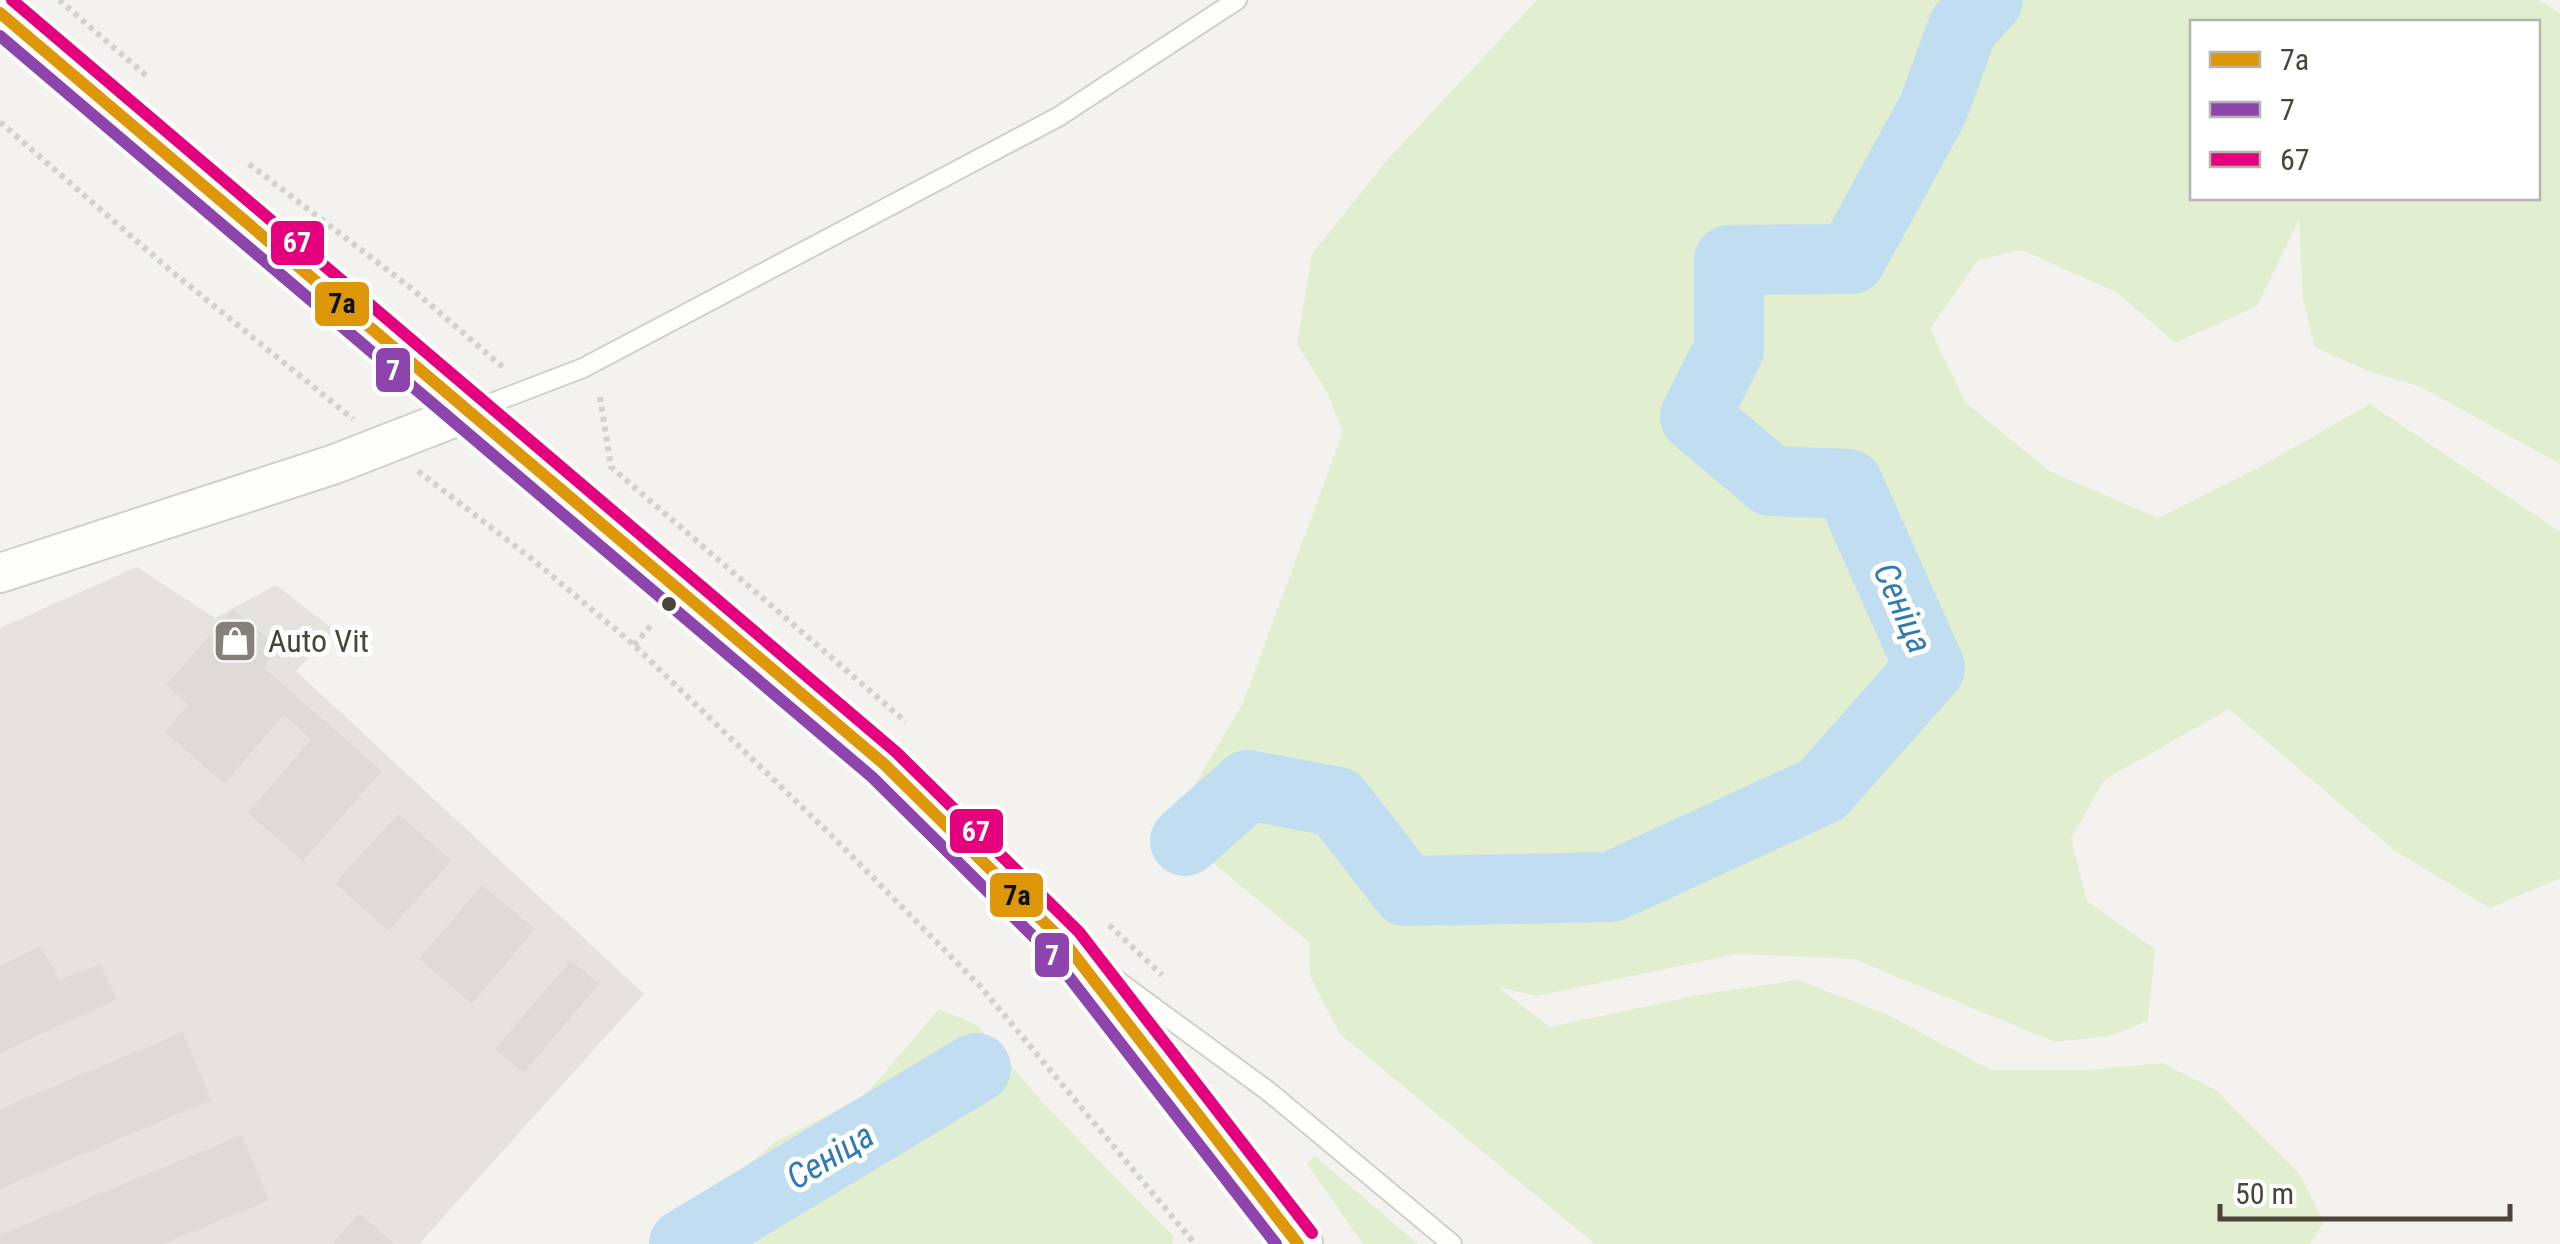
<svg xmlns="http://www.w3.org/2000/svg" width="2560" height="1244" viewBox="0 0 2560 1244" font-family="'Roboto Condensed',sans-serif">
<rect width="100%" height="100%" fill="#f4f2ee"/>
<path fill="#e6e2de" d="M137 567 215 618 276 585 334 630 296 671 644 994 419 1244H0V628Z"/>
<path fill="#e1eecf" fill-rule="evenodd" d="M1537 0H2538L2560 13V464L2421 387 2368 371 2315 347 2303 300 2299 220 2257 306 2175 343 2118 293 2022 250 1978 260 1930 329 1966 403 2051 472 2158 518 2263 465 2370 404 2560 532V878L2490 908 2395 851 2229 709 2104 780 2071 839 2087 901 2155 949 2148 1021 2110 1036 2055 1042 1854 959 1736 954 1537 996 1498 987 1550 1027 1699 995 1798 980 1886 1014 1991 1070H2092L2163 1063 2217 1091 2300 1175 2324 1222 2310 1244H1595L1340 1034 1310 976 1309 942 1207 858 1195 784 1243 703 1343 432 1328 394 1297 344 1312 254 1388 159ZM2192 22H2538V198H2192Z
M939 1009 977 1025 1043 1103 1174 1237 1172 1244H654L776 1141 863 1098Z
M1315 1156 1418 1244H1363L1307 1164Z"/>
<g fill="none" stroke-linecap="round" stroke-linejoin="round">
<path stroke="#c0ddf1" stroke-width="70" d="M1185 841 1248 785 1337 802 1406 891 1611 887 1822 790 1930 668 1848 484 1771 481 1695 417 1729 349V260L1851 259 1933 109 1963 27 1988 0
M684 1244 976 1068"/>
</g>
<path fill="#dedbd6" d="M233 609 279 648 263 667 382 771 303 861 248 813 311 739 284 715 224 784 165 732 188 704 166 685Z
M398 814 452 861 388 931 335 883Z
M482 885 535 929 472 1004 419 959Z
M40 946 60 980 100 964 117 999 0 1053V966Z
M571 960 599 984 524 1073 495 1049Z
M183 1032 211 1100 0 1189V1109Z
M242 1135 269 1200 163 1244H0V1235Z
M359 1213 395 1244H332Z"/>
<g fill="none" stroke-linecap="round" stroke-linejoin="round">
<defs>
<path id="service" d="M476 409 583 368 1058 117 1237 0
M1115 979 1268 1091 1452 1244"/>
<path id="minor" d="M0 573 335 464 471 411"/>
<path id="tertiary" d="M0 13 884 764 1065 943 1298 1244"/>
</defs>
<use href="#service" stroke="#d2d0cb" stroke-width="22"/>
<use href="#minor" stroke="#d2d0cb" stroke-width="42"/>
<use href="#tertiary" stroke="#d2d0cb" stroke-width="52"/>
<path stroke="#d3d2cc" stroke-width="6" stroke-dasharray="5 5" stroke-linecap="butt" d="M59 0 149 78
M0 122 170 270 353 419
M249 164 411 288 505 369
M600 397 611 467 906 722
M418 471 532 559 634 645 830 834 980 986 1195 1244
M634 645 653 623
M1109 925 1162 975"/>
<use href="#service" stroke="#fdfdfc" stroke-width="18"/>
<use href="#minor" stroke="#fdfdfc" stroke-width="38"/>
<use href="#tertiary" stroke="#fdfdfc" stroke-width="48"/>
<defs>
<path id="bus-1" d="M0 13 884 764 1065 943 1298 1244"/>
<path id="bus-2" d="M0 36 872 777 1052 955 1276 1244"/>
<path id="bus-3" d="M12 0 896 752 1079 932 1312 1233"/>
</defs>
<use href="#bus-1" stroke="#fff" stroke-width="20"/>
<use href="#bus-2" stroke="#fff" stroke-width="20"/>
<use href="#bus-3" stroke="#fff" stroke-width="20"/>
<use href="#bus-1" stroke="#dd9709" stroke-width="12"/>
<use href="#bus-2" stroke="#8e44ad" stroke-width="12"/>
<use href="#bus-3" stroke="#e5007d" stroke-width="12"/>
</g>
<defs>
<symbol id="shop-square" viewBox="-11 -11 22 22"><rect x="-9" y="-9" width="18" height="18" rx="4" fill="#868178" stroke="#fff"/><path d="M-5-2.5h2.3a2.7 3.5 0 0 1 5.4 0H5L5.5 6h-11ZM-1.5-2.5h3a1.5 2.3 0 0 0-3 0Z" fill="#fff"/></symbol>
</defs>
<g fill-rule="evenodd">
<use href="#shop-square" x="210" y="616" width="50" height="50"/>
</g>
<circle fill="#4b4439" stroke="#fff" stroke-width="4" cx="669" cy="604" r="9"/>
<g text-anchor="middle" stroke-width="10" stroke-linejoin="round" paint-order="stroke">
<g font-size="32" fill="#4b4439" stroke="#fff" text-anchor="start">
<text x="268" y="652">Auto Vit</text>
</g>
<g font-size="35" font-style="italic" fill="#2e7ab2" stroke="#fff">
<text transform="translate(1903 608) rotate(66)" y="12">Сеніца</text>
<text transform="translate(830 1156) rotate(-31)" y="12">Сеніца</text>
</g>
</g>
<g stroke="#fff" stroke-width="4">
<rect x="269" y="219" width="57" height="48" rx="10" fill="#e5007d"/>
<rect x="313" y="280" width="58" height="48" rx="10" fill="#dd9709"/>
<rect x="374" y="346" width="38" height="48" rx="10" fill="#8e44ad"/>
<rect x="948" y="807" width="57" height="48" rx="10" fill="#e5007d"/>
<rect x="988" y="871" width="57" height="48" rx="10" fill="#dd9709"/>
<rect x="1033" y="931" width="38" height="48" rx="10" fill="#8e44ad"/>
</g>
<g font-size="28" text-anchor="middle" font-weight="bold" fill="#fff">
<text x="297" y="252">67</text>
<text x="393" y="380">7</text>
<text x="976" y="841">67</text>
<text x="1052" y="965">7</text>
</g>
<g font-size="28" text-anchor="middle" font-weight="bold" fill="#111">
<text x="342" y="313">7а</text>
<text x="1017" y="905">7а</text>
</g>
<rect x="2190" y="20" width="350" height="180" fill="#ffffff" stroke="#b7b4b0" stroke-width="2.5"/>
<rect x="2210" y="52" width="50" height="15" fill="#dd9709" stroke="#b7b4b0" stroke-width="2.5"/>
<text x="2280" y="70" font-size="30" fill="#4b4439">7а</text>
<rect x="2210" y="102" width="50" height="15" fill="#8e44ad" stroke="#b7b4b0" stroke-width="2.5"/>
<text x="2280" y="120" font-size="30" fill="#4b4439">7</text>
<rect x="2210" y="152" width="50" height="15" fill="#e5007d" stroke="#b7b4b0" stroke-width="2.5"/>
<text x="2280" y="170" font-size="30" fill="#4b4439">67</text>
<path d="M2220 1204v15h290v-15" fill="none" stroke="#4b4439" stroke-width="5"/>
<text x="2235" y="1204" font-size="30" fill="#4b4439" stroke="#ffffff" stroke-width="8" paint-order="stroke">50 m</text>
</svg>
